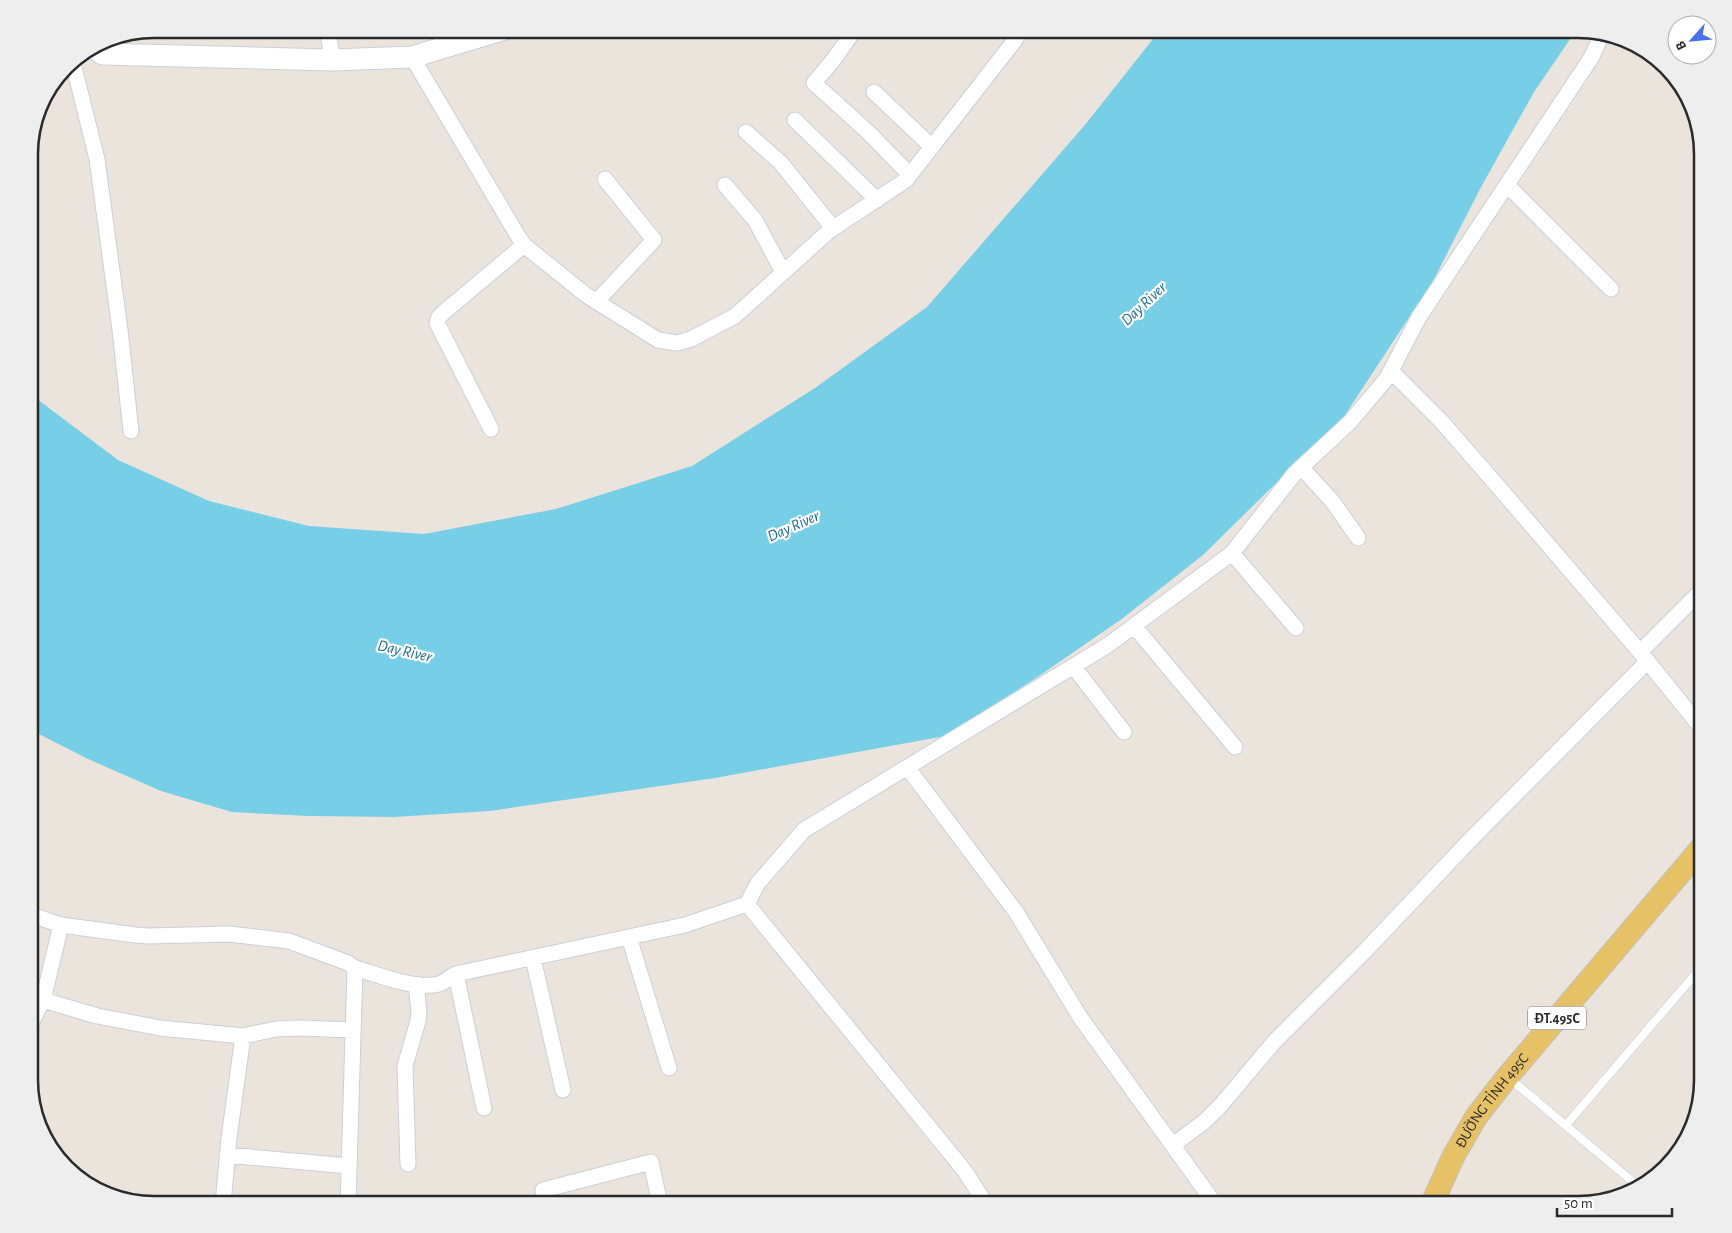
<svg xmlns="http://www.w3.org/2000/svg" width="1732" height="1233" viewBox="0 0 1732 1233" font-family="'Alegreya Sans',sans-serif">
<rect width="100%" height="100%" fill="#ebe4dc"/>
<path fill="#76cfe6" d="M1161 29H1577L1534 92 1480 189 1433 281 1339 424 1272 487 1203 555 1123 618 1039 676 945 736 715 778 490 811 394 817 309 816 232 812 161 791 88 759 29 729V393L118 460 209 501 309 526 424 534 556 509 692 466 815 388 927 307 1084 126Z"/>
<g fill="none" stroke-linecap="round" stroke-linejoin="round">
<defs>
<path id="service" d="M1509 1078 1639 1187
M1566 1125 1703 965"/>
<path id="minor" d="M327 29 333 60
M853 32 834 59 814 83 868 132 910 175
M412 57 518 236 524 245 586 295 658 340 677 343 691 339 735 316 829 231 906 180 1012 44 1022 29
M72 59 97 159 120 330 131 431
M874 92 932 147
M795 120 877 200
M746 132 781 163 833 228
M725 185 755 220 783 272
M1507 185 1611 289
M597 301 654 240 605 179
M1391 371 1442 422 1508 498 1640 652 1703 730
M491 429 437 323 439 317 444 312 524 245
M1301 467 1333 502 1358 538
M1232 553 1296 628
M1134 626 1235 747
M1640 652 1703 589
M1073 666 1124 732
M907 767 1016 912 1080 1017 1215 1204
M747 904 964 1170 986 1204
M29 914 61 925 135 935 149 936 229 934 289 941 348 963 355 968C379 975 415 990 439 984 446 982 450 976 456 974L685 925 747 904 758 883 804 830 1108 645 1232 553 1295 473 1350 422 1387 378 1419 317 1591 58 1603 33
M629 937 669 1068
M533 958 563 1090
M456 974 484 1108
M43 1000 97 1016 160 1028 243 1036 276 1029 300 1028 352 1030
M29 1027 43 1000 61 925
M1173 1145 1205 1121 1221 1105 1274 1042 1365 951 1473 837 1648 661
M227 1155 349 1166
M408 1164 405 1066 418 1021 419 1011 416 985
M223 1204 229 1138 243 1036
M348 1204 355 968
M546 1204 543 1190 651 1162 660 1204"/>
<path id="secondary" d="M93 46 102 54 333 60 412 57 505 29"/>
<g id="primary">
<path id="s1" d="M1432 1204 1453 1157 1476 1117 1508 1076 1703 846"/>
</g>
</defs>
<use href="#service" stroke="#cbcfda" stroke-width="9"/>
<use href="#minor" stroke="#cbcfda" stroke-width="17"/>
<use href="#secondary" stroke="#cbcfda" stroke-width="23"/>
<use href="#primary" stroke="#c3c3c3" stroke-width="24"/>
<use href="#service" stroke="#fff" stroke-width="8"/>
<use href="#minor" stroke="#fff" stroke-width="15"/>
<use href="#secondary" stroke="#fff" stroke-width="21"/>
<use href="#primary" stroke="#e7c165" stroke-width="22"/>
</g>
<g text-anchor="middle" stroke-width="4.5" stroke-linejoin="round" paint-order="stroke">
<rect fill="#fff" stroke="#6a6a6a" stroke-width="1" x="1528" y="1006.5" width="58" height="23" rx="4"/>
<g font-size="14" font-weight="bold" fill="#2a2a2a">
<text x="1557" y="1023">ĐT.495C</text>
</g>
<g font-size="15" fill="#2a2a2a" stroke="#fff">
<text dy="5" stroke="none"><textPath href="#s1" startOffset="120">ĐƯỜNG TỈNH 495C</textPath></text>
</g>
<g font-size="16" font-style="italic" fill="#176e91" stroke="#fff">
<text transform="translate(1143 303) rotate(-43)" y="6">Day River</text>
<text transform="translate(793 525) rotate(-24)" y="6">Day River</text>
<text transform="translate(405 650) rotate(13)" y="6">Day River</text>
</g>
</g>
<path d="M0 0H1732V1233H0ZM154 38H1578A116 116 0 0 1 1694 154V1080A116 116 0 0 1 1578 1196H154A116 116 0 0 1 38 1080V154A116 116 0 0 1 154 38Z" fill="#eee" fill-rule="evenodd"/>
<path fill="none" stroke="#2a2a2a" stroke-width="2.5" d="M154 38H1578A116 116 0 0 1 1694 154V1080A116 116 0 0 1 1578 1196H154A116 116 0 0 1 38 1080V154A116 116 0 0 1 154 38Z"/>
<g transform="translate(1692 40) rotate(243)"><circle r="24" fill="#ffffff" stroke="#aaaaaa"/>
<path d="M0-4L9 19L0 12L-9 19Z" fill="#4770ed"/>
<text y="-8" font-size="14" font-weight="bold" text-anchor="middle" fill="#2a2a2a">B</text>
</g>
<path d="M1557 1208v8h115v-8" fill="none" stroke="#2a2a2a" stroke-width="2.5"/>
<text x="1564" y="1208" font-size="15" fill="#2a2a2a" stroke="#ffffff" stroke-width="4" paint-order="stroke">50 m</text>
</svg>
